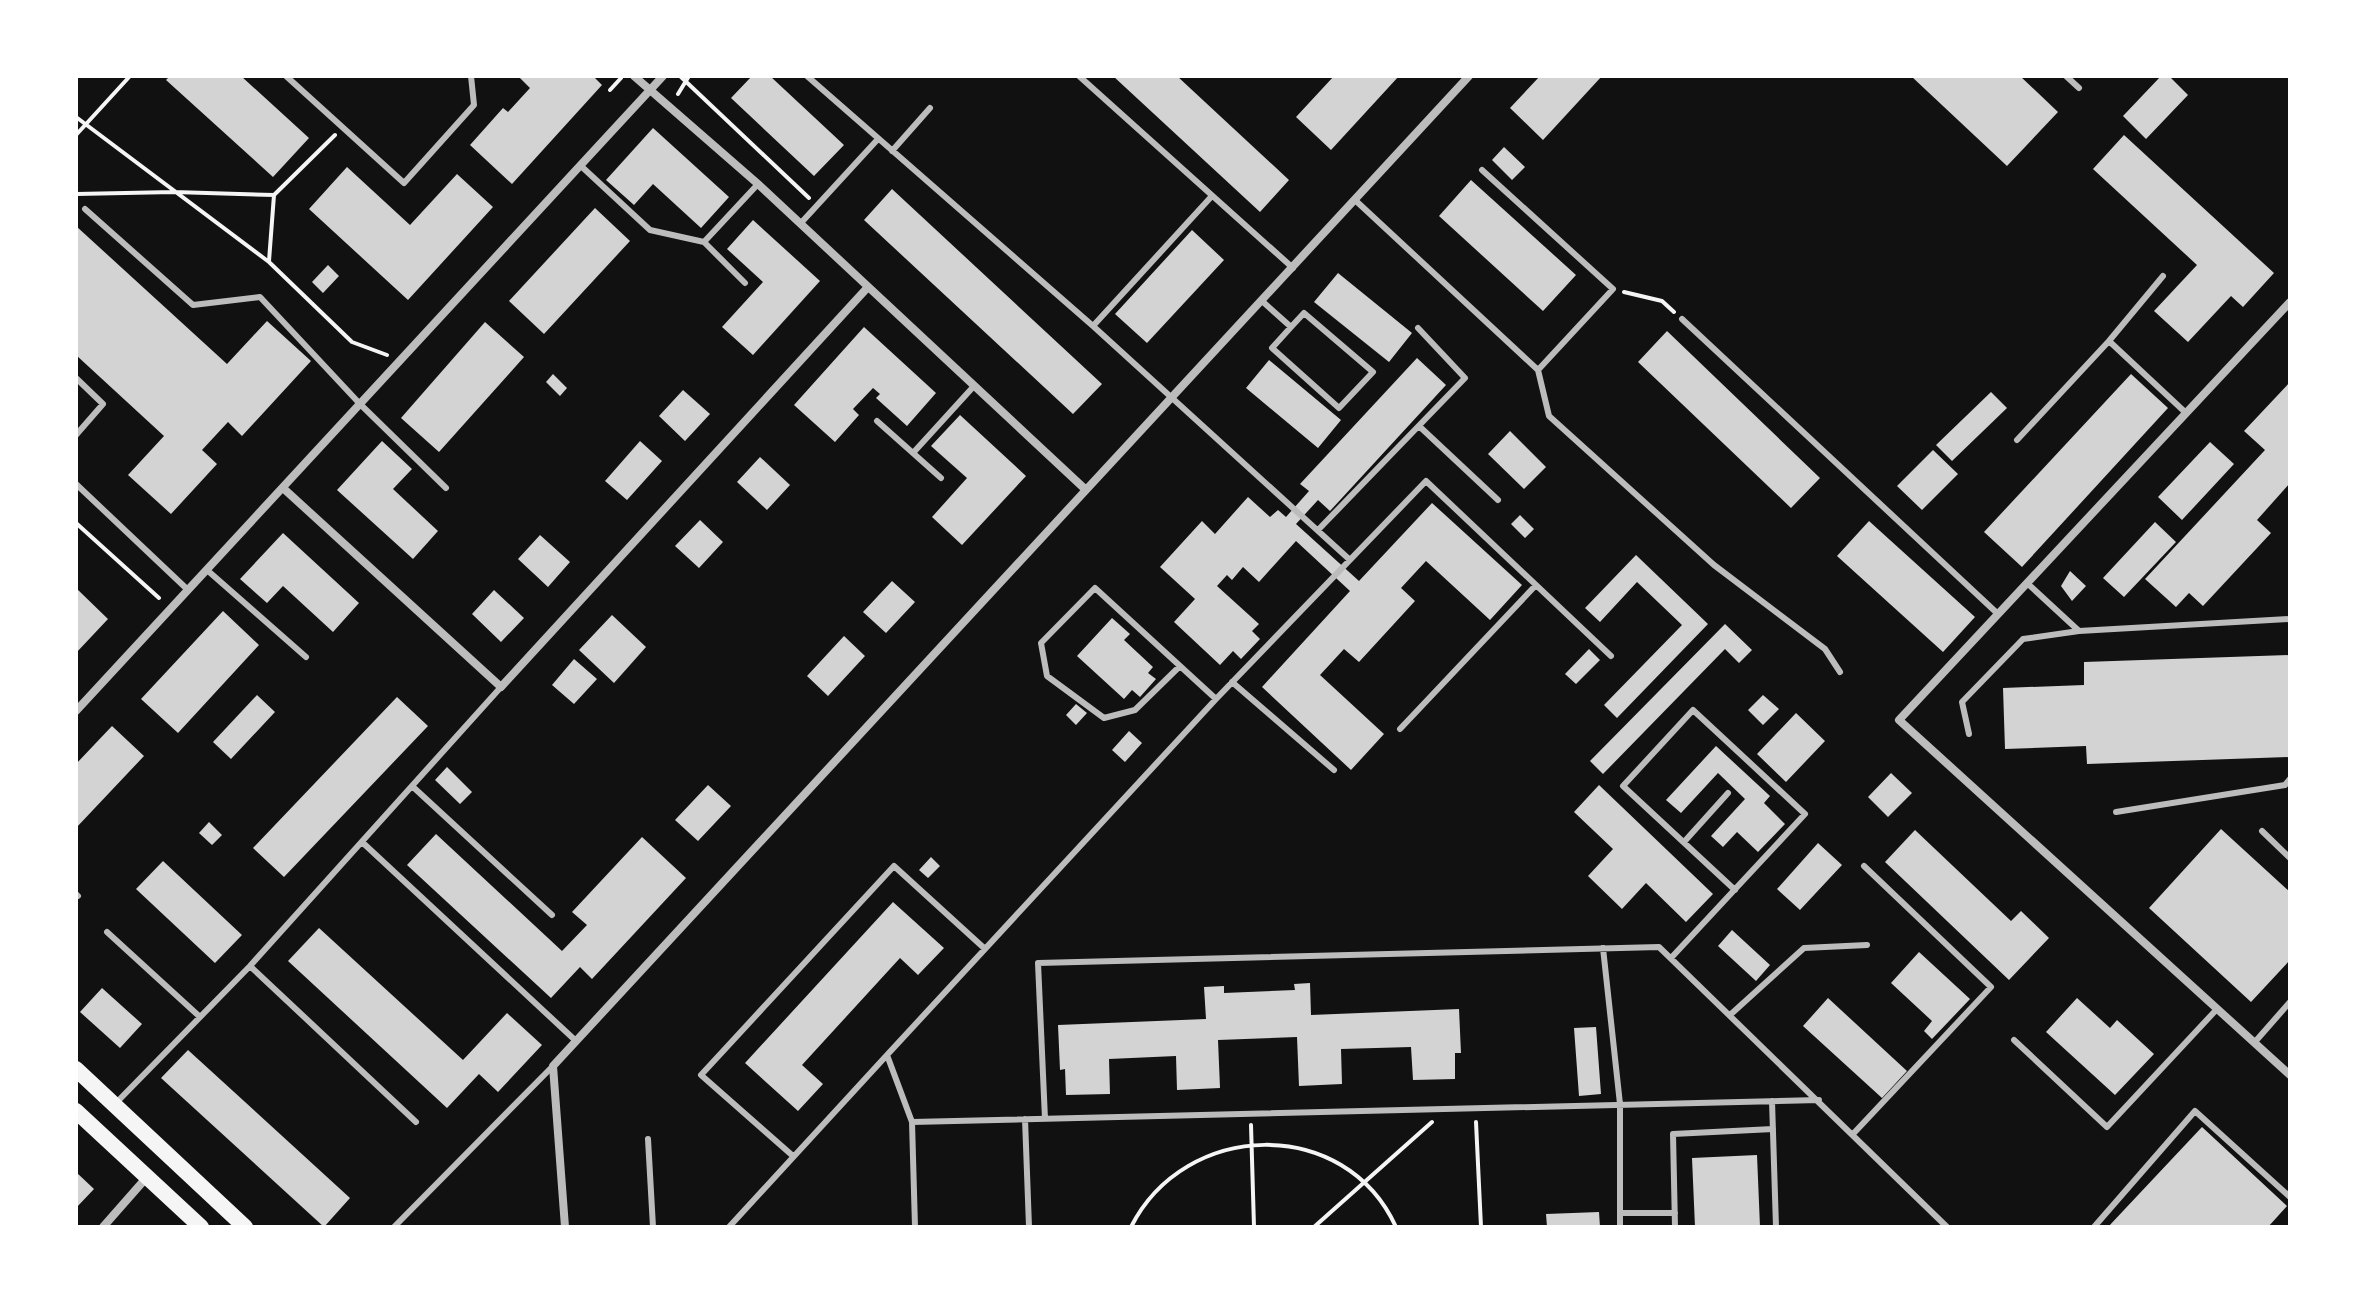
<svg xmlns="http://www.w3.org/2000/svg" width="2366" height="1303" viewBox="0 0 2366 1303" font-family="'Golos Text',sans-serif">
<rect width="100%" height="100%" fill="#111"/>
<path fill="#d3d3d3" d="M170 76H241L309 138 273 177 166 80Z
M518 76H593L602 85 512 184 470 145 503 108 508 112 530 88Z
M752 76H770L844 145 814 176 731 98Z
M1113 76H1177L1289 180 1260 212Z
M1334 76H1399L1331 150 1296 117Z
M1540 76H1602L1543 140 1510 108Z
M1911 76H2020L2058 112 2007 166Z
M2161 76H2169L2188 95 2146 139 2123 116Z
M653 128 729 197 701 228 653 184 634 205 606 180Z
M2124 135 2274 273 2243 307 2231 296 2188 342 2154 311 2197 265 2093 169Z
M1504 147 1525 167 1512 180 1492 160Z
M347 167 410 225 457 174 493 207 408 300 309 209Z
M1471 180 1576 275 1543 311 1439 216Z
M892 189 1102 384 1073 414 864 220Z
M595 208 630 241 544 334 509 301Z
M753 220 820 281 753 355 722 327 763 282 727 249Z
M76 226 227 364 267 321 311 361 242 436 228 422 202 450 217 464 171 514 128 475 164 436 76 355Z
M1192 230 1224 260 1147 343 1115 314Z
M328 265 339 276 323 293 312 282Z
M1338 273 1412 333 1389 362 1314 302Z
M485 322 524 357 439 452 401 418Z
M864 327 936 393 907 426 876 398 880 394 873 388 853 409 859 415 835 442 794 405Z
M1667 331 1820 478 1791 508 1638 362Z
M1417 358 1446 385 1330 511 1318 500 1296 524 1359 581 1432 503 1522 585 1490 620 1426 561 1401 588 1415 601 1359 662 1344 649 1320 675 1384 734 1351 770 1262 687 1350 591 1296 541 1259 582 1243 567 1232 580 1227 575 1217 586 1259 624 1252 631 1260 639 1241 659 1233 651 1220 665 1174 622 1195 599 1160 567 1202 521 1215 534 1248 497 1270 517 1278 510 1286 517 1309 491 1300 484Z
M1269 360 1341 420 1318 448 1246 388Z
M553 374 567 388 560 396 546 382Z
M2131 374 2168 408 2022 567 1984 532Z
M2290 382V483L2257 520 2271 533 2203 606 2189 593 2176 607 2145 579 2265 450 2244 431Z
M683 390 710 414 685 441 659 416Z
M1991 392 2007 408 1952 461 1936 445Z
M960 415 1026 476 962 545 932 517 967 478 931 446Z
M1510 431 1546 467 1524 489 1488 454Z
M382 441 412 469 393 489 438 531 413 559 337 490Z
M640 441 662 461 627 500 605 481Z
M2210 442 2234 464 2182 520 2158 497Z
M1933 450 1958 474 1922 510 1897 486Z
M760 457 790 485 767 510 737 482Z
M1520 515 1534 529 1525 538 1511 524Z
M700 520 723 542 699 568 675 546Z
M1869 521 1975 617 1943 652 1837 556Z
M2155 522 2176 542 2124 597 2103 578Z
M283 533 359 603 333 632 283 586 267 603 240 579Z
M540 535 570 562 548 587 518 559Z
M1636 555 1708 624 1617 718 1604 705 1682 625 1637 582 1600 622 1585 608Z
M2070 571 2086 586 2072 601 2061 586Z
M892 581 915 602 886 633 863 612Z
M76 588 108 619 76 653Z
M494 590 524 618 501 642 472 614Z
M223 611 259 645 178 733 141 699Z
M612 615 646 647 614 683 579 650Z
M1112 618 1130 634 1124 640 1153 667 1148 673 1156 679 1140 697 1132 690 1124 699 1077 656Z
M1725 624 1752 650 1739 663 1725 649 1603 774 1590 761Z
M844 636 865 656 828 696 807 676Z
M1589 649 1600 660 1576 684 1565 674Z
M2290 655V757L2087 764 2086 746 2005 749 2003 688 2084 685V662Z
M574 659 597 679 574 704 552 685Z
M257 695 275 712 231 759 213 742Z
M1763 695 1779 709 1763 725 1748 710Z
M397 697 428 726 284 877 253 848Z
M1076 704 1087 713 1076 725 1066 715Z
M1796 713 1825 741 1786 782 1757 754Z
M112 726 144 756 76 828V764Z
M1129 731 1142 743 1125 762 1112 750Z
M1716 746 1770 796 1764 803 1785 824 1758 852 1737 832 1723 847 1711 836 1745 799 1718 773 1681 813 1666 800Z
M447 767 472 792 460 804 435 780Z
M1891 773 1912 793 1888 817 1868 797Z
M708 785 731 806 698 841 675 820Z
M1599 785 1713 894 1686 922 1646 883 1622 909 1588 876 1613 849 1574 812Z
M209 822 222 835 212 845 199 833Z
M2221 829 2290 892V960L2251 1002 2149 908Z
M1915 830 2011 921 2021 911 2049 938 2009 980 1885 862Z
M436 834 562 951 587 925 572 912 642 837 686 878 592 979 580 967 551 998 407 865Z
M1818 843 1842 865 1800 910 1777 889Z
M931 857 940 866 928 878 919 870Z
M163 861 242 935 215 963 136 889Z
M893 902 944 948 918 975 900 958 802 1065 823 1084 798 1111 745 1063Z
M319 928 463 1060 507 1013 542 1045 498 1092 479 1074 447 1108 288 961Z
M1732 930 1770 965 1756 981 1718 946Z
M1919 952 1970 999 1932 1039 1924 1031 1932 1021 1891 983Z
M1310 983 1311 1015 1459 1009 1461 1053H1455V1079L1413 1080 1411 1047 1341 1049 1342 1084 1299 1086 1297 1037 1218 1040 1220 1088 1177 1090 1176 1056 1109 1059 1110 1094 1066 1095 1065 1069 1060 1070 1058 1025 1206 1019 1204 987 1224 986V993L1295 990 1294 984Z
M102 988 142 1024 120 1048 80 1012Z
M1828 998 1907 1071 1882 1098 1803 1026Z
M2077 998 2110 1028 2117 1020 2154 1054 2115 1095 2046 1032Z
M1596 1027 1601 1094 1579 1096 1574 1028Z
M188 1050 350 1198 324 1227 161 1078Z
M2202 1127 2287 1206 2268 1227H2108Z
M1757 1155 1760 1227H1695L1692 1158Z
M76 1172 94 1189 76 1208Z
M1599 1212 1600 1227H1547L1546 1214Z"/>
<g fill="none" stroke-linecap="round" stroke-linejoin="round">
<path stroke="#f5f5f5" stroke-width="4" d="M680 76 809 198
M610 90 621 78
M678 94 689 76
M76 117 269 262 352 342 387 355
M76 135 130 76
M76 194 174 192 274 195 335 135
M269 261 274 195
M1624 292 1662 301 1674 312
M76 523 159 598
M1476 1122 1481 1227
M1251 1125 1254 1227
M1131 1227C1185 1120 1345 1115 1396 1227
M1314 1227 1432 1122"/>
<path stroke="#bcbcbc" stroke-width="6" d="M286 76 404 183 474 105 471 76
M807 76 1093 326 1350 560
M1079 76 1293 268
M2066 76 2079 88
M892 151 930 108
M581 166 650 230 704 242 758 184
M1355 200 1538 370 1613 289 1482 170
M85 209 193 305 260 297 360 404 446 488
M800 224 878 139
M704 242 745 283
M1262 301 1291 327 1304 313 1373 372 1339 408 1272 348 1291 327
M1682 319 1998 614
M1093 326 1211 197
M2109 341 2186 413
M1538 370 1549 416 1714 565 1825 649 1840 672
M76 378 103 404 76 435
M877 421 941 478
M1419 426 1498 500
M2017 440 2109 341 2163 276
M913 453 974 386
M76 484 188 590
M1318 530 1465 378 1418 328
M207 570 306 657
M2027 583 2079 631 2290 619
M1180 666 1135 710 1104 718 1047 676 1041 643 1095 588 1216 699
M1232 682 1334 770
M1400 729 1536 585
M1969 734 1962 702 2023 639 2079 631
M412 786 552 915
M2116 812 2285 785 2290 779
M2262 831 2290 858
M362 842 576 1041
M1684 842 1728 793
M76 894 78 896
M107 932 200 1017
M1603 948 1620 1104V1227
M1671 958 1805 814 1693 710 1623 786 1735 890
M250 966 416 1122
M1730 1015 1804 948 1867 945
M2014 1040 2107 1127 2217 1009
M2254 1043 2290 1002
M1772 1101 1776 1227
M115 1104 250 966 501 687
M1025 1119 1029 1227
M1045 1119 1038 963 1659 947 1947 1227
M912 1122 1819 1100
M1853 1134 1991 987 1864 866
M648 1139 653 1227
M793 1156 701 1075 894 866 984 948
M1620 1213H1675
M394 1227 553 1066
M729 1227 887 1055
M915 1227 912 1122 887 1055 1216 699 1426 481 1611 656
M1675 1227 1673 1134 1773 1129
M2094 1227 2195 1111 2290 1197"/>
<path stroke="#bcbcbc" stroke-width="8" d="M634 76 758 184 1086 490
M2290 302 1899 720 2290 1075
M283 488 501 687 868 287
M76 711 663 76
M103 1227 147 1177
M565 1227 553 1066 1469 76"/>
<path stroke="#f5f5f5" stroke-width="16" d="M76 1069 245 1227
M76 1111 201 1227"/>
</g>
<rect width="2366" height="1303" fill="none" stroke="#ffffff" stroke-width="156"/>
</svg>
